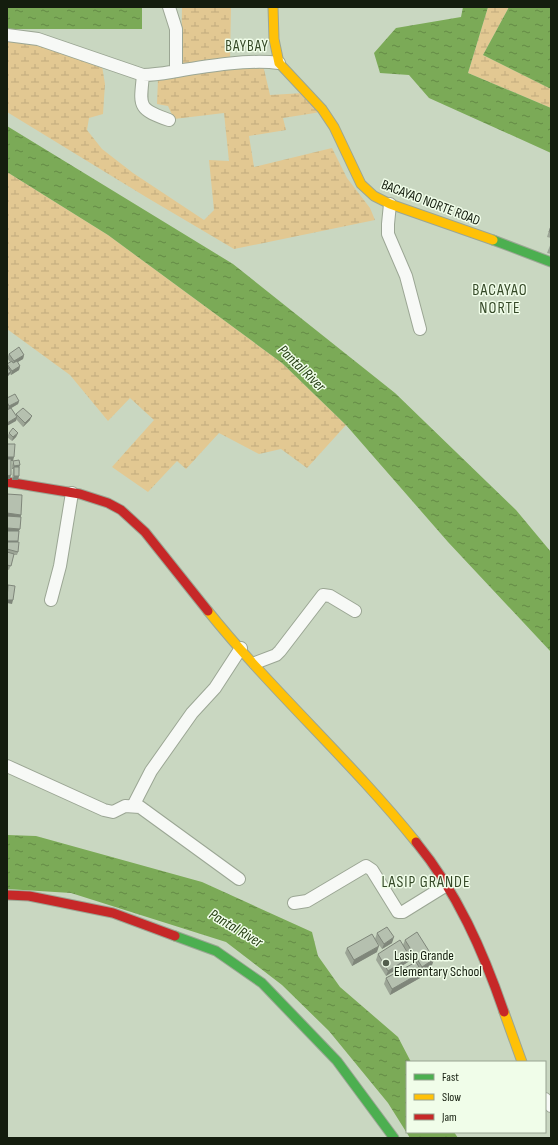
<svg xmlns="http://www.w3.org/2000/svg" width="558" height="1145" viewBox="0 0 558 1145" font-family="'Sofia Sans Condensed',sans-serif">
<defs>
<pattern id="wetland-marsh" width="20" height="14" patternUnits="userSpaceOnUse"><rect width="20" height="14" fill="#e2c892"/><path d="M1 5h8M5 5V1M11 12h8M15 12V8" fill="none" stroke="#c1ab7d"/></pattern>
<pattern id="water-ripples" width="26" height="14" patternUnits="userSpaceOnUse"><rect width="26" height="14" fill="#7baa57"/><path d="M2 4q2-2 4 0t4 0M15 11q2-2 4 0t4 0" fill="none" stroke="#648a46"/></pattern>
</defs>
<rect width="100%" height="100%" fill="#c9d7c1"/>
<path fill="url(#wetland-marsh)" d="M182 7H231L230 62 181 65Z
M488 7H509L483 55 551 89V108L468 73Z
M7 40 37 44 102 66 105 84 103 114 89 118 87 130 102 149 133 173 204 220 214 210 209 160 229 161 224 113 174 119 168 106 157 104 158 78 263 65 270 95 304 93 321 112 283 118 286 130 249 136 254 167 332 148 347 178 370 208 375 220 234 249 146 197 7 112Z
M7 172 108 235 282 363 346 425 307 468 281 449 259 454 219 433 186 469 177 461 148 492 112 467 154 420 130 398 108 421 70 375 7 329Z"/>
<path fill="url(#water-ripples)" d="M7 7H142V29H7Z
M463 7H488L468 73 551 108V153L429 98 409 75 380 73 374 53 396 28 461 17Z
M509 7H551V89L483 55Z
M7 126 233 264 395 393 516 510 551 552V652L448 542 346 425 282 363 108 235 7 172Z
M7 835 36 836 202 882 312 932 318 956 340 987 398 1037 411 1062H407V1132H454L458 1138H410L388 1103 329 1031 282 985 226 942 71 893 7 889Z"/>
<g fill="none" stroke-linecap="round" stroke-linejoin="round">
<defs>
<path id="street" d="M169 7 176 29V71
M7 35 38 39 143 75C155 75 165 73 177 71 207 66 249 59 279 63
M143 75C140 106 137 109 169 120
M390 204 388 224V234L406 276 420 329
M51 600 60 566 72 493
M255 663 276 655 280 651 323 595 330 596 355 611
M7 766 104 810 113 812 125 806 140 807 239 879
M133 806 151 771 192 713 215 688 241 648
M294 903 307 901 366 866 372 870 398 912H403L445 886
M545 1099 551 1106"/>
<path id="fast" d="M493 240 551 262
M175 936 216 951 262 983 337 1061 394 1138"/>
<path id="slow" d="M273 7 274 39 279 63 322 109 334 127 361 184 374 196 390 204 493 240
M208 611C273 692 351 761 416 842
M504 1012 522 1062"/>
<path id="jam" d="M7 482 80 494 108 503 121 510 145 532 208 611
M416 842C457 892 483 951 504 1012
M7 895 29 896 113 913 175 936"/>
</defs>
<use href="#street" stroke="#9ba694" stroke-width="14"/>
<use href="#fast" stroke="#9ba694" stroke-width="11"/>
<use href="#slow" stroke="#9ba694" stroke-width="11"/>
<use href="#jam" stroke="#9ba694" stroke-width="11"/>
<use href="#street" stroke="#f7f9f6" stroke-width="12"/>
<use href="#fast" stroke="#4caf50" stroke-width="9"/>
<use href="#slow" stroke="#ffc107" stroke-width="9"/>
<use href="#jam" stroke="#c62828" stroke-width="9"/>
</g>
<path fill="#9ca596" d="M551 224V238L547 237Z
M551 243V254L547 253Z
M9 354 24 355 23 359 17 362 20 366 19 370 11 375 10 374 7 377V364L10 362 7 358Z
M7 398 19 401 18 404 11 408 16 415V414L30 420 23 427 16 419V421L7 410Z
M9 433H18L16 437 12 441 7 437Z
M13 461 20 465 18 480H12L13 469H12V465Z
M7 494 21 515 19 532 18 542V552L17 555H14L9 570 7 569Z
M377 933 392 943 382 949 375 939Z
M405 940 434 959 432 965 421 971 420 978 390 995 384 984 386 978 414 963 410 957 408 962 386 976 376 960 378 954 403 945Z
M347 948 377 952 352 966 345 953Z"/>
<path fill="#7f867a" d="M24 355 23 359 13 365 14 361Z
M20 366 19 370 11 375 12 371Z
M11 372 9 375 7 377V374Z
M19 401 18 404 8 410 9 406Z
M32 416 30 420 23 427 25 423Z
M17 417 16 421 7 426V423Z
M18 433 16 437 12 441 13 437Z
M7 457H14L13 461H7Z
M20 465 18 469 14 467 13 469H12L14 466Z
M11 475 10 479H7V476Z
M14 476H19L18 480H12Z
M7 513 21 515 20 519 7 517Z
M7 528 20 529 18 532 7 531Z
M7 541H18L17 545H7Z
M7 600H13L12 604 7 603Z
M394 937 392 943 382 949 384 944Z
M379 946 377 952 352 966 354 960Z
M410 957 408 962 386 976 388 971Z
M434 959 432 965 420 972 422 967Z
M422 972 420 978 390 995 392 989Z"/>
<path fill="#b5c0af" stroke="#7f867a" d="M551 226V232H549Z
M19 347 24 355 14 361 9 354Z
M12 361 13 363 17 361 20 366 12 371 7 364Z
M7 366 11 372 7 374Z
M15 394 19 401 9 406 7 402V398Z
M11 408 17 417 7 423V410Z
M23 408 32 416 25 423 16 414Z
M13 428 18 433 13 437 9 433Z
M7 444H15L14 457H7Z
M7 459H11V475L7 476Z
M19 460 20 465 14 466 13 461Z
M14 467H19V476H14Z
M7 494 22 495 21 515 7 513Z
M7 516 21 517 20 529 7 528Z
M7 531H19L18 541H7Z
M7 542H19L18 552 7 549Z
M7 552 14 554 11 566 7 565Z
M8 585 15 586 13 600H7Z
M387 927 394 937 384 944 377 933Z
M417 932 434 959 422 967 405 940Z
M372 934 379 946 354 960 347 948Z
M400 940 410 957 388 971 378 954Z
M416 962 422 972 392 989 386 978Z"/>
<circle fill="#535e4d" stroke="#f0fde9" stroke-width="1.5" cx="386" cy="963" r="4"/>
<g text-anchor="middle" stroke-width="3" stroke-linejoin="round" paint-order="stroke">
<g font-size="14" fill="#141d0e" stroke="#f0fde9">
<text transform="translate(431 202) rotate(21)" y="5">BACAYAO NORTE ROAD</text>
</g>
<g font-size="14" fill="#141d0e" stroke="#f0fde9" text-anchor="start">
<text x="394" y="960">Lasip Grande<tspan x="394" dy="16">Elementary School</tspan></text>
</g>
<g font-size="15" letter-spacing="1" fill="#354928" stroke="#f0fde9">
<text x="247" y="51">BAYBAY</text>
</g>
<g font-size="15" font-style="italic" fill="#243d12" stroke="#f0fde9">
<text transform="translate(302 368) rotate(44)" y="5">Pantal River</text>
<text transform="translate(236 928) rotate(31)" y="5">Pantal River</text>
</g>
<g font-size="16" letter-spacing="1" fill="#354928" stroke="#f0fde9">
<text x="500" y="295">BACAYAO<tspan x="500" dy="18">NORTE</tspan></text>
<text x="426" y="887">LASIP GRANDE</text>
</g>
</g>
<rect width="558" height="1145" fill="none" stroke="#141d0e" stroke-width="16"/>
<rect x="406" y="1061" width="140" height="72" fill="#f0fde9" stroke="#98a391"/>
<rect x="414" y="1074" width="20" height="6" fill="#4caf50" stroke="#98a391"/>
<text x="442" y="1081" font-size="12" fill="#141d0e">Fast</text>
<rect x="414" y="1094" width="20" height="6" fill="#ffc107" stroke="#98a391"/>
<text x="442" y="1101" font-size="12" fill="#141d0e">Slow</text>
<rect x="414" y="1114" width="20" height="6" fill="#c62828" stroke="#98a391"/>
<text x="442" y="1121" font-size="12" fill="#141d0e">Jam</text>
</svg>
